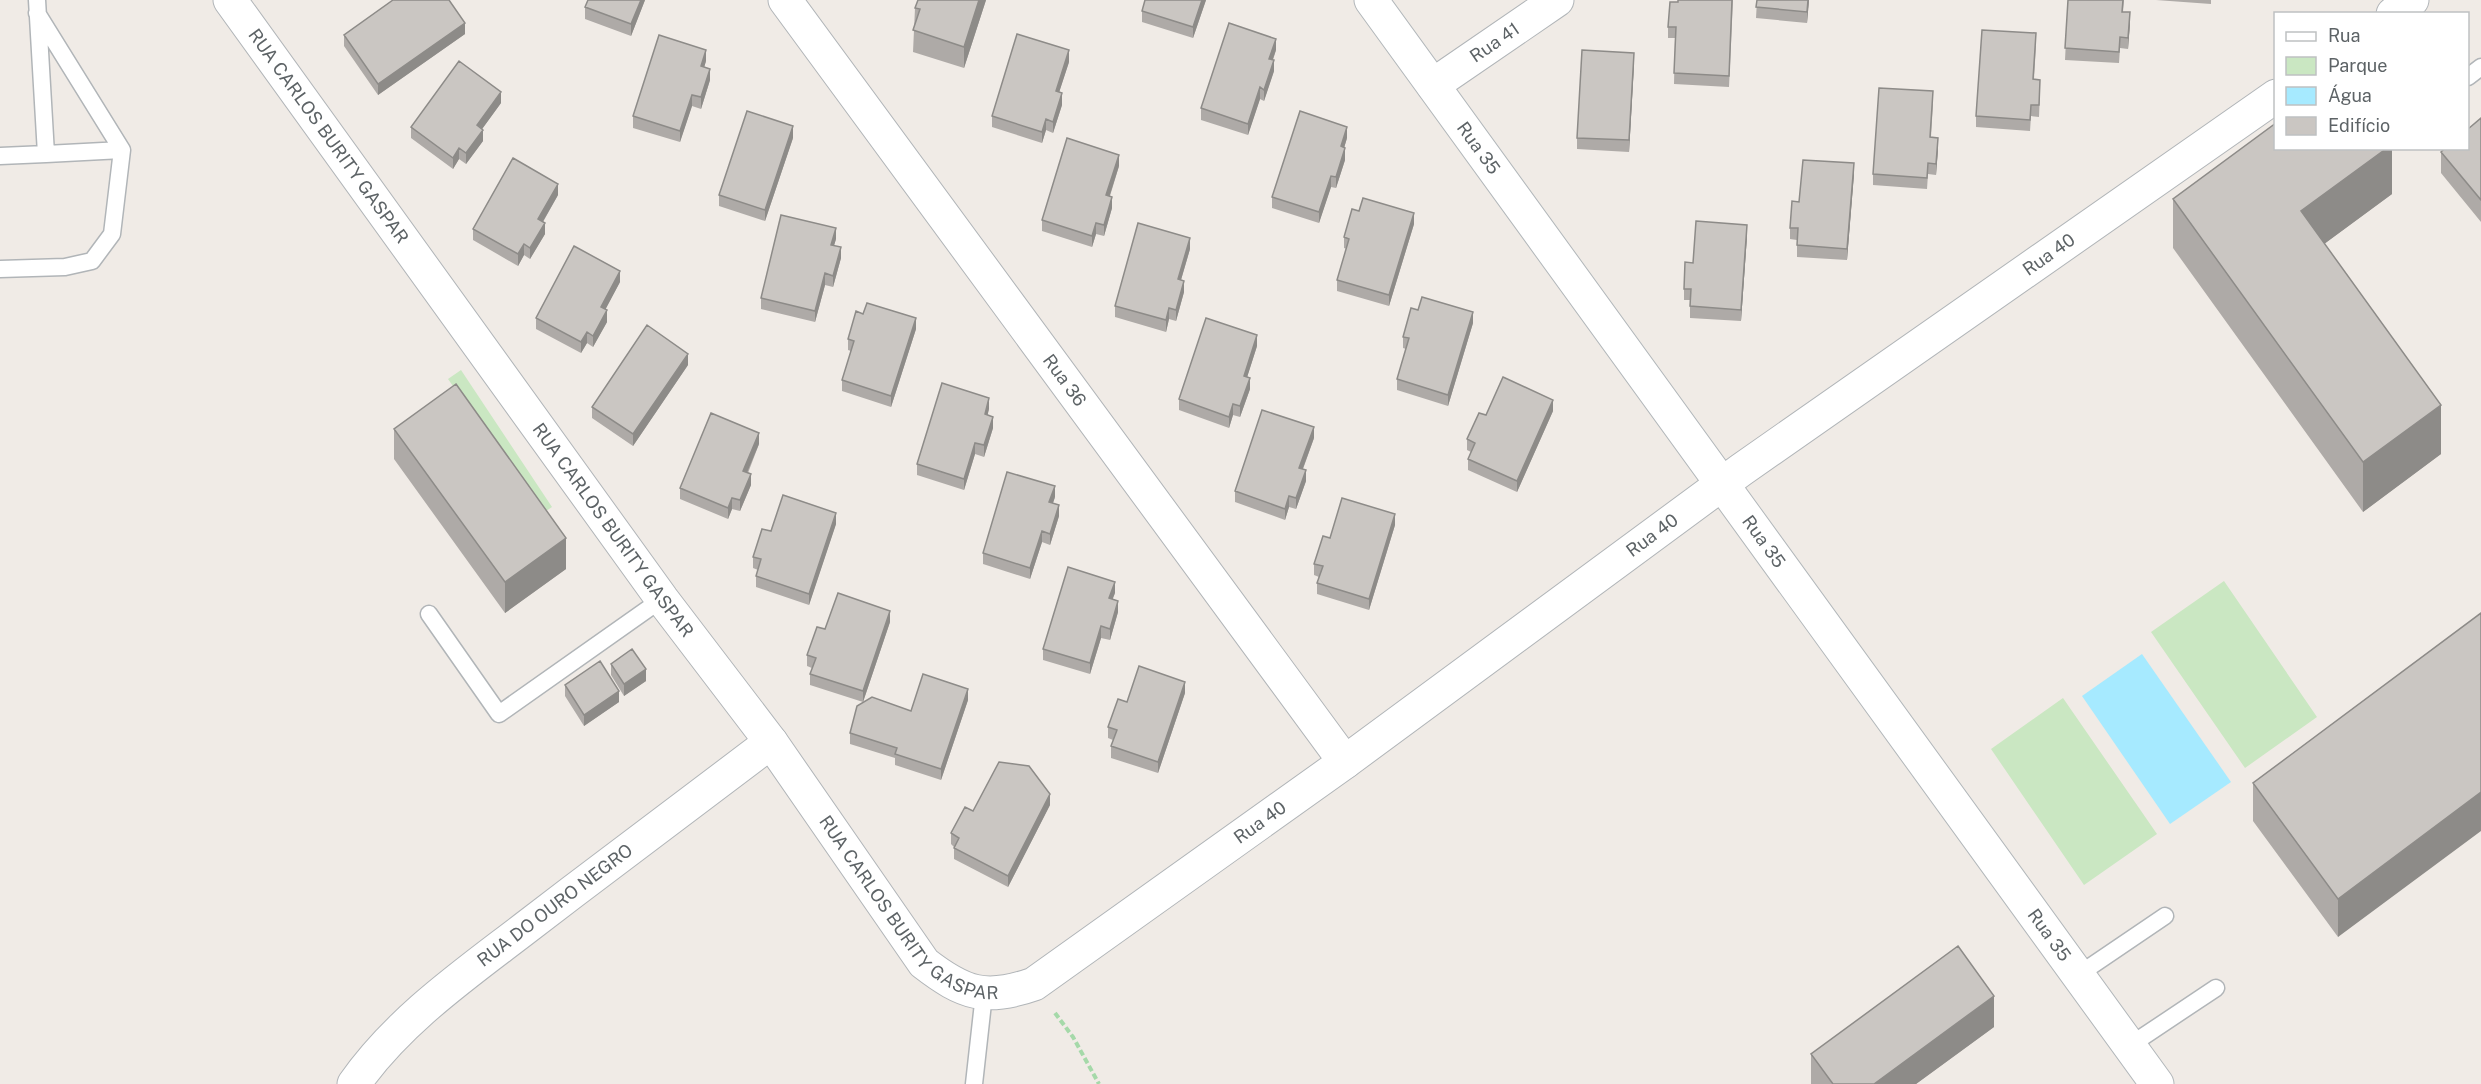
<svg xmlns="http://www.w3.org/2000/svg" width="2481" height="1084" viewBox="0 0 2481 1084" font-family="'Public Sans',sans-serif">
<rect width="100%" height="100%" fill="#f0ebe6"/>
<path fill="#cae7c2" d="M461 370 552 507 543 513 448 379Z
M2224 581 2317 717 2245 768 2151 632Z
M2063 698 2157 834 2084 885 1991 749Z"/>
<path fill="#a6eaff" d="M2142 654 2231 782 2170 824 2082 696Z"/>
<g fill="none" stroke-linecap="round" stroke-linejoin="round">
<defs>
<path id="lane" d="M2468 77 2481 67
M46 154 122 150
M0 156 46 154 37 0
M0 269 65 267 92 261 112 234 122 150 37 13
M429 614 499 714 662 599
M2078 975 2165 916
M2129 1046 2216 988
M974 1084 984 994"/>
<g id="street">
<path id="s1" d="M230 0 662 599 771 742 924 963C964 994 986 1001 1034 984L1345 762 1741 470 2276 96"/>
<path id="s2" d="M785 0 1345 762"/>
<path d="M2393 14 2412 0"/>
<path id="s3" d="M1433 85 1557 0"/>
<path id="s4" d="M354 1084C398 1021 464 975 524 929 606 866 689 804 771 742"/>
</g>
<g id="secondary">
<path id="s5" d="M1371 0 2157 1084"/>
</g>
</defs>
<use href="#lane" stroke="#b1b5b8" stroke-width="19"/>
<use href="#street" stroke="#b1b5b8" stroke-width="35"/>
<use href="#secondary" stroke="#b2b7ba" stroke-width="35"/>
<path stroke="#a5d9a9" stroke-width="4" stroke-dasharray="6 3" stroke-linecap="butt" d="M1055 1013 1073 1037 1099 1084"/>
<use href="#lane" stroke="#fff" stroke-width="16"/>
<use href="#street" stroke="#fff" stroke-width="33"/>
<use href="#secondary" stroke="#fff" stroke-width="33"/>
</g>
<path fill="#aeaaa7" d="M588 0H645L631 36 585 19V7Z
M986 0 964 68 913 52 915 8Z
M1145 0H1206L1193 38 1142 22V11Z
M1733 0 1729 87 1674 84 1675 38H1668V27L1678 2Z
M1757 0H1809L1807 23 1756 18Z
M2068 0H2124L2123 12 2130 23 2128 49 2120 48 2119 63 2065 60Z
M2156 0H2211V4Z
M465 34 378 95 344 46V35Z
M2036 45 2034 79 2040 91 2039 117 2031 116 2030 131 1976 127V116Z
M1276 50 1273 60 1274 71 1264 101 1260 99 1248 135 1201 120V108Z
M706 61 704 67 710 80 701 109 692 106 680 142 633 128V116Z
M1069 62 1059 92 1062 105 1053 133 1046 130 1042 143 992 127V116Z
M1634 64 1629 152 1577 149V138Z
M501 103 482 129 483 141 466 164 459 159 453 169 411 138V127Z
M1933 103 1931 137 1938 149 1936 175 1928 174 1927 189 1873 185V174Z
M2481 118V222L2441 173V152Z
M793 138 765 221 719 206V195Z
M1347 138 1344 148 1345 160 1336 188 1331 187 1319 223 1272 208V197Z
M2392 148V194L2324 244 2441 454 2363 512 2173 248V199Z
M1119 166 1110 196 1112 208 1104 236 1096 234 1092 247 1042 231V220Z
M1854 174 1847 260 1797 257V240L1790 239V228L1799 202Z
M558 195 543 222 545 234 530 259 524 255 518 266 473 240V229Z
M1359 211 1414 224 1389 306 1337 291V280L1347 249 1344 248V237Z
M1747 236 1741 321 1690 318V300H1684V289L1693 263Z
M836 239 834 245 841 258 833 287 825 285 815 322 761 309V298Z
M1190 249 1181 280 1184 292 1176 321 1169 319 1166 332 1115 317V306Z
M620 282 605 309 607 322 593 347 587 343 581 353 536 329V318Z
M1418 310 1473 323 1448 406 1397 390V379L1406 349 1403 348V337Z
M916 329 891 407 842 391V380L851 351 848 350V339Z
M1257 346 1247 377 1250 389 1240 417 1233 415 1229 428 1179 410V399Z
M688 365 633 446 592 418V407Z
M989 409 987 415 993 428 984 457 975 454 964 490 917 475V464Z
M1553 411 1517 492 1468 470V459L1471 452 1467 450V439L1486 415Z
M394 429 566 569 505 613 394 459Z
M1314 438 1303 469 1306 481 1296 509 1289 507 1285 520 1235 502V491Z
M759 444 748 473 751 485 740 511 732 509 728 519 680 499V488Z
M1055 497 1053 503 1059 516 1050 545 1042 542 1030 579 983 564V553Z
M836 524 809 605 756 587V576L758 570 753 568V557L771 531Z
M1395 525 1369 610 1317 594V583L1319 577 1314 575V564L1330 538Z
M1115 593 1112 599 1118 612 1110 640 1101 638 1090 674 1043 660V649Z
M2481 613 2338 937 2253 821V783Z
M890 622 863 702 810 685V674L812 668 807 666V655Z
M611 664 646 681 624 696 611 675Z
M565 685 619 702 584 726 565 696Z
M1185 693 1158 773 1111 758V746L1113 740 1108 738V727L1127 702Z
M968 700 941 780 895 765V758L850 744V733L911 711Z
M1050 805 1008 887 954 859V847L951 844V833L973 811Z
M1994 1027 1916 1084H1811V1054Z"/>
<path fill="#8d8b88" d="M641 0H645L631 36V24Z
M979 0H986L964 68V47Z
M1202 0H1206L1193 38V27Z
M1808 0H1809L1807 23V12Z
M2130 12V23L2128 49V38Z
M465 23V34L378 95V84Z
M1276 39V50L1269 70V59Z
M706 50V61L701 78V66Z
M1069 50V62L1056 102V91Z
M1634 53V64L1629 152V140Z
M1274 60V71L1264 101V90Z
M710 69V80L701 109V97Z
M1260 87V99L1248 135V124Z
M501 92V103L477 136V125Z
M1062 93V105L1053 133V122Z
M692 95V106L680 142V131Z
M1046 119V130L1042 143V132Z
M793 126V138L765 221V210Z
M1347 127V138L1341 158V146Z
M483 130V141L466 164V153Z
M1938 138V149L1936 175V164Z
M459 148V159L453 169V158Z
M1345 148V160L1336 188V177Z
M2387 148H2392V194L2301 261V211Z
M1119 155V166L1106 207V195Z
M1854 163V174L1847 260V249Z
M1331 176V187L1319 223V212Z
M558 184V195L538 230V219Z
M1112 197V208L1104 236V225Z
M1414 213V224L1389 306V295Z
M545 223V234L530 259V248Z
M1096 223V234L1092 247V236Z
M1747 225V236L1741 321V310Z
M836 228V239L831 256V245Z
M1190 238V249L1178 290V279Z
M524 244V255L518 266V254Z
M841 247V258L833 287V276Z
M620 271V282L601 318V307Z
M825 273V285L815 322V311Z
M1184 281V292L1176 321V310Z
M1169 308V319L1166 332V320Z
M607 310V322L593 347V336Z
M1473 312V323L1448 406V395Z
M916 318V329L891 407V396Z
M587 332V343L581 353V342Z
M1257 335V346L1244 387V376Z
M688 354V365L633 446V434Z
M1250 378V389L1240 417V406Z
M989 398V409L985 426V414Z
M1553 400V411L1517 492V481Z
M1233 404V415L1229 428V417Z
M2441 405V454L2363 512V462Z
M993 417V428L984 457V445Z
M1314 427V438L1299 479V468Z
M759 433V444L743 482V471Z
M975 443V454L964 490V479Z
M1306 470V481L1296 509V498Z
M751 474V485L740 511V500Z
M1055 486V497L1049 514V502Z
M1289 496V507L1285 520V509Z
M732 498V509L728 519V508Z
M1059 505V516L1050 545V534Z
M836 513V524L809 605V594Z
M1395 514V525L1369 610V599Z
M1042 531V542L1030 579V568Z
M566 538V569L505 613V582Z
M1115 582V593L1109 609V598Z
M1118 601V612L1110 640V629Z
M890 611V622L863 702V691Z
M1101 626V638L1090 674V663Z
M646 669V681L624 696V684Z
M1185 682V693L1158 773V762Z
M968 689V700L941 780V769Z
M619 691V702L584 726V715Z
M2481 792V831L2338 937V899Z
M1050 794V805L1008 887V876Z
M1994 996V1027L1916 1084H1874Z"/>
<path fill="#cac6c2" stroke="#8d8b88" stroke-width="1.5" d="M393 0H449L465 23 378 84 344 35Z
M588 0H641L631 24 585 7Z
M918 0H979L964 47 913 30 920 9 915 8Z
M1145 0H1202L1193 27 1142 11Z
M1678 0H1732L1729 76 1674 73 1676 27H1668L1670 2H1678Z
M1757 0H1808L1807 12 1756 7Z
M2068 0H2123L2122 12H2130L2128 38 2120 37 2119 52 2065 48Z
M1229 23 1276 39 1269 59 1274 60 1264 90 1260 87 1248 124 1201 108Z
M1982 30 2036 33 2033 79 2040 80 2039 105H2031L2030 120 1976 116Z
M1017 34 1069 50 1056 91 1062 93 1053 122 1046 119 1042 132 992 116Z
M659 35 706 50 701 66 710 69 701 97 692 95 680 131 633 116Z
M1582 50 1634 53 1629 140 1577 138Z
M459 61 501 92 477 125 483 130 466 153 459 148 453 158 411 127Z
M1879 88 1933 91 1930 137 1938 138 1936 164 1928 163 1927 178 1873 174Z
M747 111 793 126 765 210 719 195Z
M1300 111 1347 127 1341 146 1345 148 1336 177 1331 176 1319 212 1272 197Z
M2481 118V200L2441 152 2445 148H2468V129Z
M2276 123V148H2387L2301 211 2441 405 2363 462 2173 199Z
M1067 138 1119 155 1106 195 1112 197 1104 225 1096 223 1092 236 1042 220Z
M513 158 558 184 538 219 545 223 530 248 524 244 518 254 473 229Z
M1803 160 1854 163 1847 249 1797 245 1798 228H1790L1792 201 1799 202Z
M1363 198 1414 213 1389 295 1337 280 1349 239 1344 237 1352 209 1359 211Z
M781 215 836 228 831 245 841 247 833 276 825 273 815 311 761 298Z
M1696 221 1747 225 1741 310 1690 306 1691 289H1684L1685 262 1693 263Z
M1138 223 1190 238 1178 279 1184 281 1176 310 1169 308 1166 320 1115 306Z
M574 246 620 271 601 307 607 310 593 336 587 332 581 342 536 318Z
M1422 297 1473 312 1448 395 1397 379 1409 338 1403 337 1411 308 1418 310Z
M867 303 916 318 891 396 842 380 854 341 848 339 856 311 863 314Z
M1206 318 1257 335 1244 376 1250 378 1240 406 1233 404 1229 417 1179 399Z
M647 325 688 354 633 434 592 407Z
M1503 377 1553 400 1517 481 1468 459 1475 443 1467 439 1479 413 1486 415Z
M942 383 989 398 985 414 993 417 984 445 975 443 964 479 917 464Z
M456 384 566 538 505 582 394 429Z
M1262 410 1314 427 1299 468 1306 470 1296 498 1289 496 1285 509 1235 491Z
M711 413 759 433 743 471 751 474 740 500 732 498 728 508 680 488Z
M1007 472 1055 486 1049 502 1059 505 1050 534 1042 531 1030 568 983 553Z
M783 495 836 513 809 594 756 576 761 559 753 557 762 529 771 531Z
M1342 498 1395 514 1369 599 1317 583 1323 566 1314 564 1323 536 1330 538Z
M1068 567 1115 582 1109 598 1118 601 1110 629 1101 626 1090 663 1043 649Z
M838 593 890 611 863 691 810 674 816 658 807 655 817 627 825 629Z
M2481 613V792L2338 899 2253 783Z
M632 649 646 669 624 684 611 664Z
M600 661 619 691 584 715 565 685Z
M1139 666 1185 682 1158 762 1111 746 1117 730 1108 727 1118 699 1127 702Z
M923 674 968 689 941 769 895 754 897 748 850 733 857 706 872 697 911 711Z
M999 762 1029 766 1050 794 1008 876 954 848 959 838 951 833 965 807 973 811Z
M1958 946 1994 996 1874 1084H1833L1811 1054Z"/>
<g text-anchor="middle" stroke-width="6" stroke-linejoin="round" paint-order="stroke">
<g font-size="18" fill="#5d6366" stroke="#fff">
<text dy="6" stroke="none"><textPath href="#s3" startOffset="75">Rua 41</textPath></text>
<text dy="6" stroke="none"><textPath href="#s1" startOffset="168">RUA CARLOS BURITY GASPAR</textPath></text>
<text dy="6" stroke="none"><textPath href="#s5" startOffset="183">Rua 35</textPath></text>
<text dy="6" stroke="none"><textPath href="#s1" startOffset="2556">Rua 40</textPath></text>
<text dy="6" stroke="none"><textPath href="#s2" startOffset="472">Rua 36</textPath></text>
<text dy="6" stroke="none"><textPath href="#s1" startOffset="654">RUA CARLOS BURITY GASPAR</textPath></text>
<text dy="6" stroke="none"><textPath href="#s1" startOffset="2070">Rua 40</textPath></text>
<text dy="6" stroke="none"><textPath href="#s5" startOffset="669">Rua 35</textPath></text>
<text dy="6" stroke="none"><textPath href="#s1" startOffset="1584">Rua 40</textPath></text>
<text dy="6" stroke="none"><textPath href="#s1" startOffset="1140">RUA CARLOS BURITY GASPAR</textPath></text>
<text dy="6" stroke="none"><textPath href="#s4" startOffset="270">RUA DO OURO NEGRO</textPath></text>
<text dy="6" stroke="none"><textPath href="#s5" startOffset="1155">Rua 35</textPath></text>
</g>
</g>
<rect x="2274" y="12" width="195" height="138" fill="#ffffff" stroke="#bec1c2" stroke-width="1.5"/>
<rect x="2286" y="32" width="30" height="9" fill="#ffffff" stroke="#bec1c2" stroke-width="1.5"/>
<text x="2328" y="42" font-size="18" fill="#5d6366">Rua</text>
<rect x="2286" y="57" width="30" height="18" fill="#cae7c2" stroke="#bec1c2" stroke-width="1.5"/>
<text x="2328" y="72" font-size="18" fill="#5d6366">Parque</text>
<rect x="2286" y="87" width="30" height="18" fill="#a6eaff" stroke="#bec1c2" stroke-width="1.5"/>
<text x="2328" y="102" font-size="18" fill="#5d6366">Água</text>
<rect x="2286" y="117" width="30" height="18" fill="#cac6c2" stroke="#bec1c2" stroke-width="1.5"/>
<text x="2328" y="132" font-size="18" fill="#5d6366">Edifício</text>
</svg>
